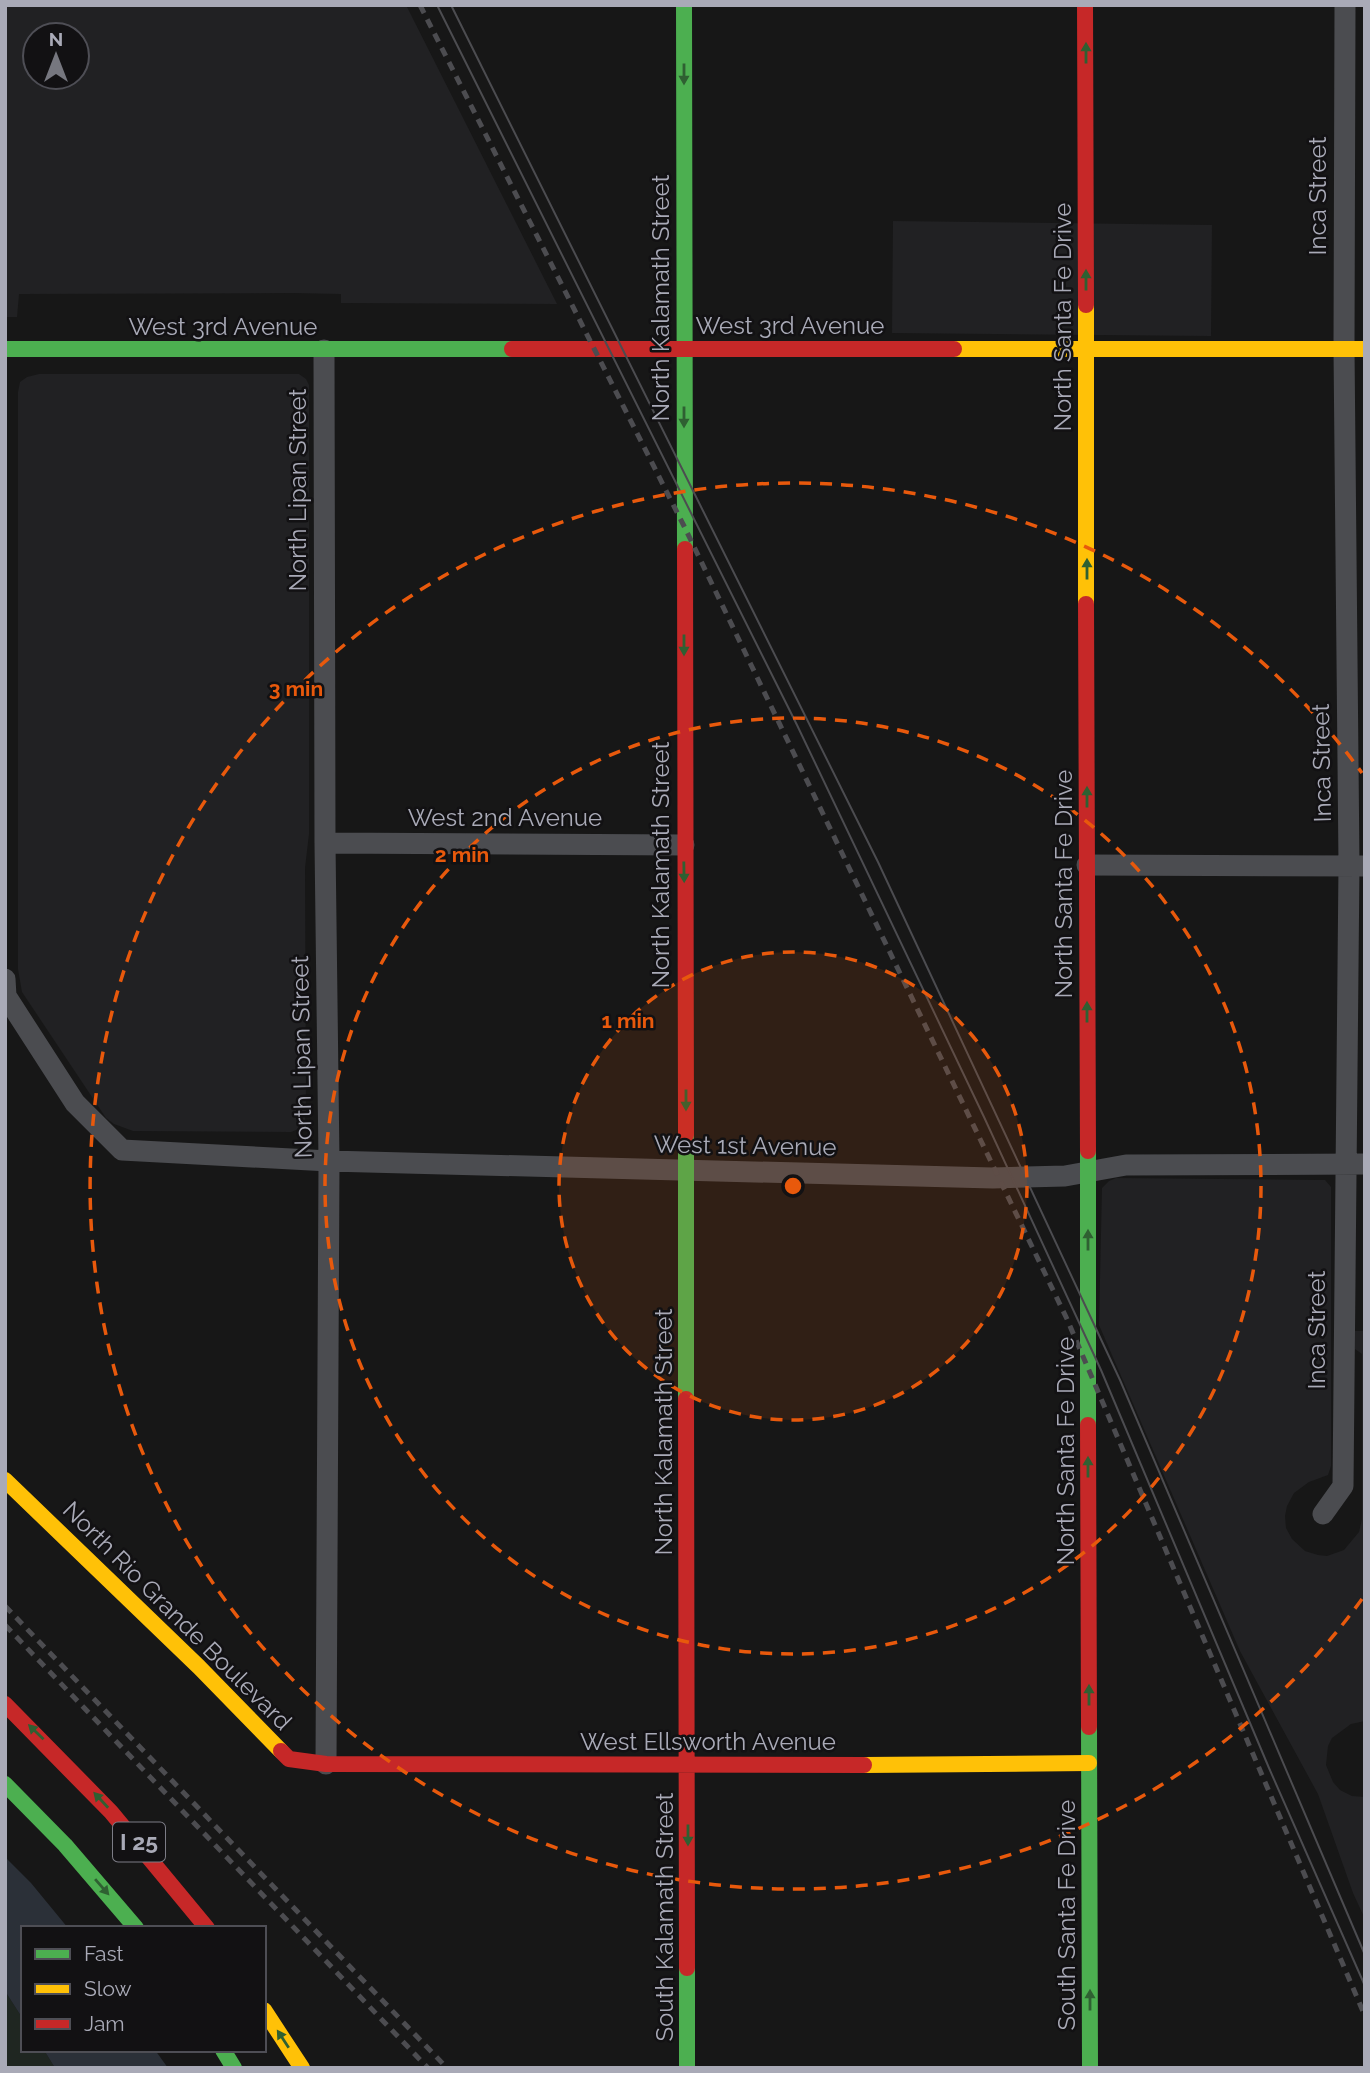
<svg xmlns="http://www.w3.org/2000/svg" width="1370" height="2073" viewBox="0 0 1370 2073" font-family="Raleway,sans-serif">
<rect width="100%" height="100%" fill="#171717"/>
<path fill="#212123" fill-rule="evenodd" d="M5 5H406L557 304 341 303V294L292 293 19 294 17 317H5ZM35 35H77V77H35Z
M893 221 1212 225 1211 336 892 333Z
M39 374H299L306 379 309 385V834L305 868 306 1108 305 1121 301 1128 291 1132 133 1131 114 1124 106 1118 22 992 18 969V392L20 382 27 377Z
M1116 1178 1319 1180H1325L1331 1187V1466L1328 1475 1309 1482 1294 1493 1287 1506 1285 1516 1286 1528 1292 1539 1305 1551 1318 1555 1327 1556 1344 1550 1359 1532 1362 1519V1354L1355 1349V1331H1365V1721L1351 1724 1332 1738 1328 1746 1326 1765 1333 1782 1340 1790 1352 1796 1365 1797V1919L1353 1893 1318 1794 1240 1651 1099 1325 1102 1188 1109 1181Z"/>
<path fill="#1f2621" d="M5 1991 23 2019V2050H44L55 2068H5Z"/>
<path fill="#2b3038" d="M5 1857 31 1883 68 1928H23V2019L5 1991Z
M44 2050H155L168 2068H55Z"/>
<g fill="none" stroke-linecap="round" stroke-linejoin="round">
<path stroke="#4b4c50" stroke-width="21" d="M324 350 325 843 329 1161 326 1764
M325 843 684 845
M1087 865 1365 866
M5 979 6 996 75 1103 122 1150 329 1161 993 1178 1065 1176 1126 1165 1365 1164
M1323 1514 1343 1486 1349 865 1344 349 1345 5"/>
<path stroke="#4caf50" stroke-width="16" d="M684 5 685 549
M5 349H512
M686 1135V1399
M1088 1151V1425
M1089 1727 1090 2068
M5 1784 65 1845 136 1928
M687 1968V2068
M223 2050 234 2068"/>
<path stroke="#ffc107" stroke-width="16" d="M1086 305V604
M954 349H1365
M5 1480 199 1667 281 1751
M864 1765 1089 1763
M264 2010 302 2068"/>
<path stroke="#c62828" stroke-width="16" d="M1085 5 1086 305
M512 349H954
M685 549 686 1135
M1086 604 1088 1151
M686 1399 687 1968
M1088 1425 1089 1727
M5 1704 111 1812 207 1928
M281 1751 289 1759 326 1764 864 1765"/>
<path stroke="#4c4c50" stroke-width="2" d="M437 5 797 725 984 1117 1101 1370 1269 1768 1365 1986
M451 5 878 862 1120 1380 1365 1955"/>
<path stroke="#4c4c50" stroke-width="5" stroke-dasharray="9 7" stroke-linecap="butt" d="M420 5 684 526 1067 1319 1365 2016
M5 1606 447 2068
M5 1625 428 2068"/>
</g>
<defs><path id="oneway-solid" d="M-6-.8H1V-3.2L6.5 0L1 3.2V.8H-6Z" transform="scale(1.75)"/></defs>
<g fill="#2f6032">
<use href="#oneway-solid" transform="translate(1086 53) rotate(-90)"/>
<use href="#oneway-solid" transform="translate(684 74) rotate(90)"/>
<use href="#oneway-solid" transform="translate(1086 280) rotate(-90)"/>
<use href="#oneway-solid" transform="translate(684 417) rotate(90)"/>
<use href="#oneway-solid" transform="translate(1087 569) rotate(-90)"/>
<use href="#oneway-solid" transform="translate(684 645) rotate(90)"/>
<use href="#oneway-solid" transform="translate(1087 797) rotate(-90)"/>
<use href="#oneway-solid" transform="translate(684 872) rotate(89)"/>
<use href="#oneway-solid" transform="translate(1087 1012) rotate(-90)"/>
<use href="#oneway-solid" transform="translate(686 1100) rotate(90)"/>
<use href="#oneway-solid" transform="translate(1088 1240) rotate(-90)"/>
<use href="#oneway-solid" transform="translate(1088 1467) rotate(-90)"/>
<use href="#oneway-solid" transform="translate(1089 1695) rotate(-90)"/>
<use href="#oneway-solid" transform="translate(36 1732) rotate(-136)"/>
<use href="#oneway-solid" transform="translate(101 1800) rotate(-133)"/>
<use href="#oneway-solid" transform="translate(688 1835) rotate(90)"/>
<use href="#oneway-solid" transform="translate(102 1887) rotate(49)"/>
<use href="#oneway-solid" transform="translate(1090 2000) rotate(-90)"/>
<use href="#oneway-solid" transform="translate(283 2039) rotate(-123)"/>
</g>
<circle cx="793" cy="1186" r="234" fill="#e8590c" fill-opacity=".12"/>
<g fill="none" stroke="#e8590c" stroke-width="3.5" stroke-dasharray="12 9">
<circle cx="793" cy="1186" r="234"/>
<circle cx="793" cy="1186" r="468"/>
<path d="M1362 1599A703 703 0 1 1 1362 773"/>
</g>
<g text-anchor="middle" stroke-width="5" stroke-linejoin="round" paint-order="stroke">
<rect fill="#121113" stroke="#7c7c86" stroke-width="2" x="113" y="1822.5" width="52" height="39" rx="5"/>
<g font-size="23" font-weight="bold" fill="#a9aab7">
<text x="139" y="1850">I 25</text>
</g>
<g font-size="24" fill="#a9aab7" stroke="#121113">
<text transform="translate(1318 196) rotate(-90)" y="8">Inca Street</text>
<text transform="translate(661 298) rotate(-90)" y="8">North Kalamath Street</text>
<text transform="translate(1063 317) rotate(-90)" y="8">North Santa Fe Drive</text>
<text x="790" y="334">West 3rd Avenue</text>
<text x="223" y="335">West 3rd Avenue</text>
<text transform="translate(298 490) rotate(-90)" y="8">North Lipan Street</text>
<text transform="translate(1322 763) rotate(-91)" y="8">Inca Street</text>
<text x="505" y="826">West 2nd Avenue</text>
<text transform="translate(661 865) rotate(-90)" y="8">North Kalamath Street</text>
<text transform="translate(1064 884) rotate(-90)" y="8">North Santa Fe Drive</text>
<text transform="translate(302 1057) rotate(-91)" y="8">North Lipan Street</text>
<text transform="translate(745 1146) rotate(1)" y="8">West 1st Avenue</text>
<text transform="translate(1317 1330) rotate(-90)" y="8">Inca Street</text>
<text transform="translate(664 1432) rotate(-90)" y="8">North Kalamath Street</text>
<text transform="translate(1066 1451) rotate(-90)" y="8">North Santa Fe Drive</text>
<text transform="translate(177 1616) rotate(45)" y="8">North Rio Grande Boulevard</text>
<text x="708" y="1750">West Ellsworth Avenue</text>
<text transform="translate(1067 1915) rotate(-90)" y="8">South Santa Fe Drive</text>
<text transform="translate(665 1917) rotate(-90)" y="8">South Kalamath Street</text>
</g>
</g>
<circle cx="793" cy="1186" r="10" fill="#e8590c" stroke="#121113" stroke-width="3.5"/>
<g font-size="21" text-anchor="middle" font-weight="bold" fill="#e8590c" stroke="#121113" stroke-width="5" stroke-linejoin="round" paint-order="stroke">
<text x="296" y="696">3 min</text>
<text x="462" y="862">2 min</text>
<text x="628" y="1028">1 min</text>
</g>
<rect width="1370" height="2073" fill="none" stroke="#a9aab7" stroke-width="14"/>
<rect x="21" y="1926" width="245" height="126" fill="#121113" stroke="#4e4e55" stroke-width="2"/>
<rect x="35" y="1949" width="35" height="10" fill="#4caf50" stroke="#4e4e55" stroke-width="2"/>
<text x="84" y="1961" font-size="21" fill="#a9aab7">Fast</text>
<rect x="35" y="1984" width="35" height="10" fill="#ffc107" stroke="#4e4e55" stroke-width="2"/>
<text x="84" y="1996" font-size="21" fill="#a9aab7">Slow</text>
<rect x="35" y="2019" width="35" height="10" fill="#c62828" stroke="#4e4e55" stroke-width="2"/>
<text x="84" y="2031" font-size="21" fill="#a9aab7">Jam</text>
<g transform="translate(56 56)"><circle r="33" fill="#121113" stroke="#4e4e55" stroke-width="2"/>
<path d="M0-5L12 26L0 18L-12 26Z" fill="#76777f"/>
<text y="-10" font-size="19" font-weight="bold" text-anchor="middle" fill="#a9aab7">N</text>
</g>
</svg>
